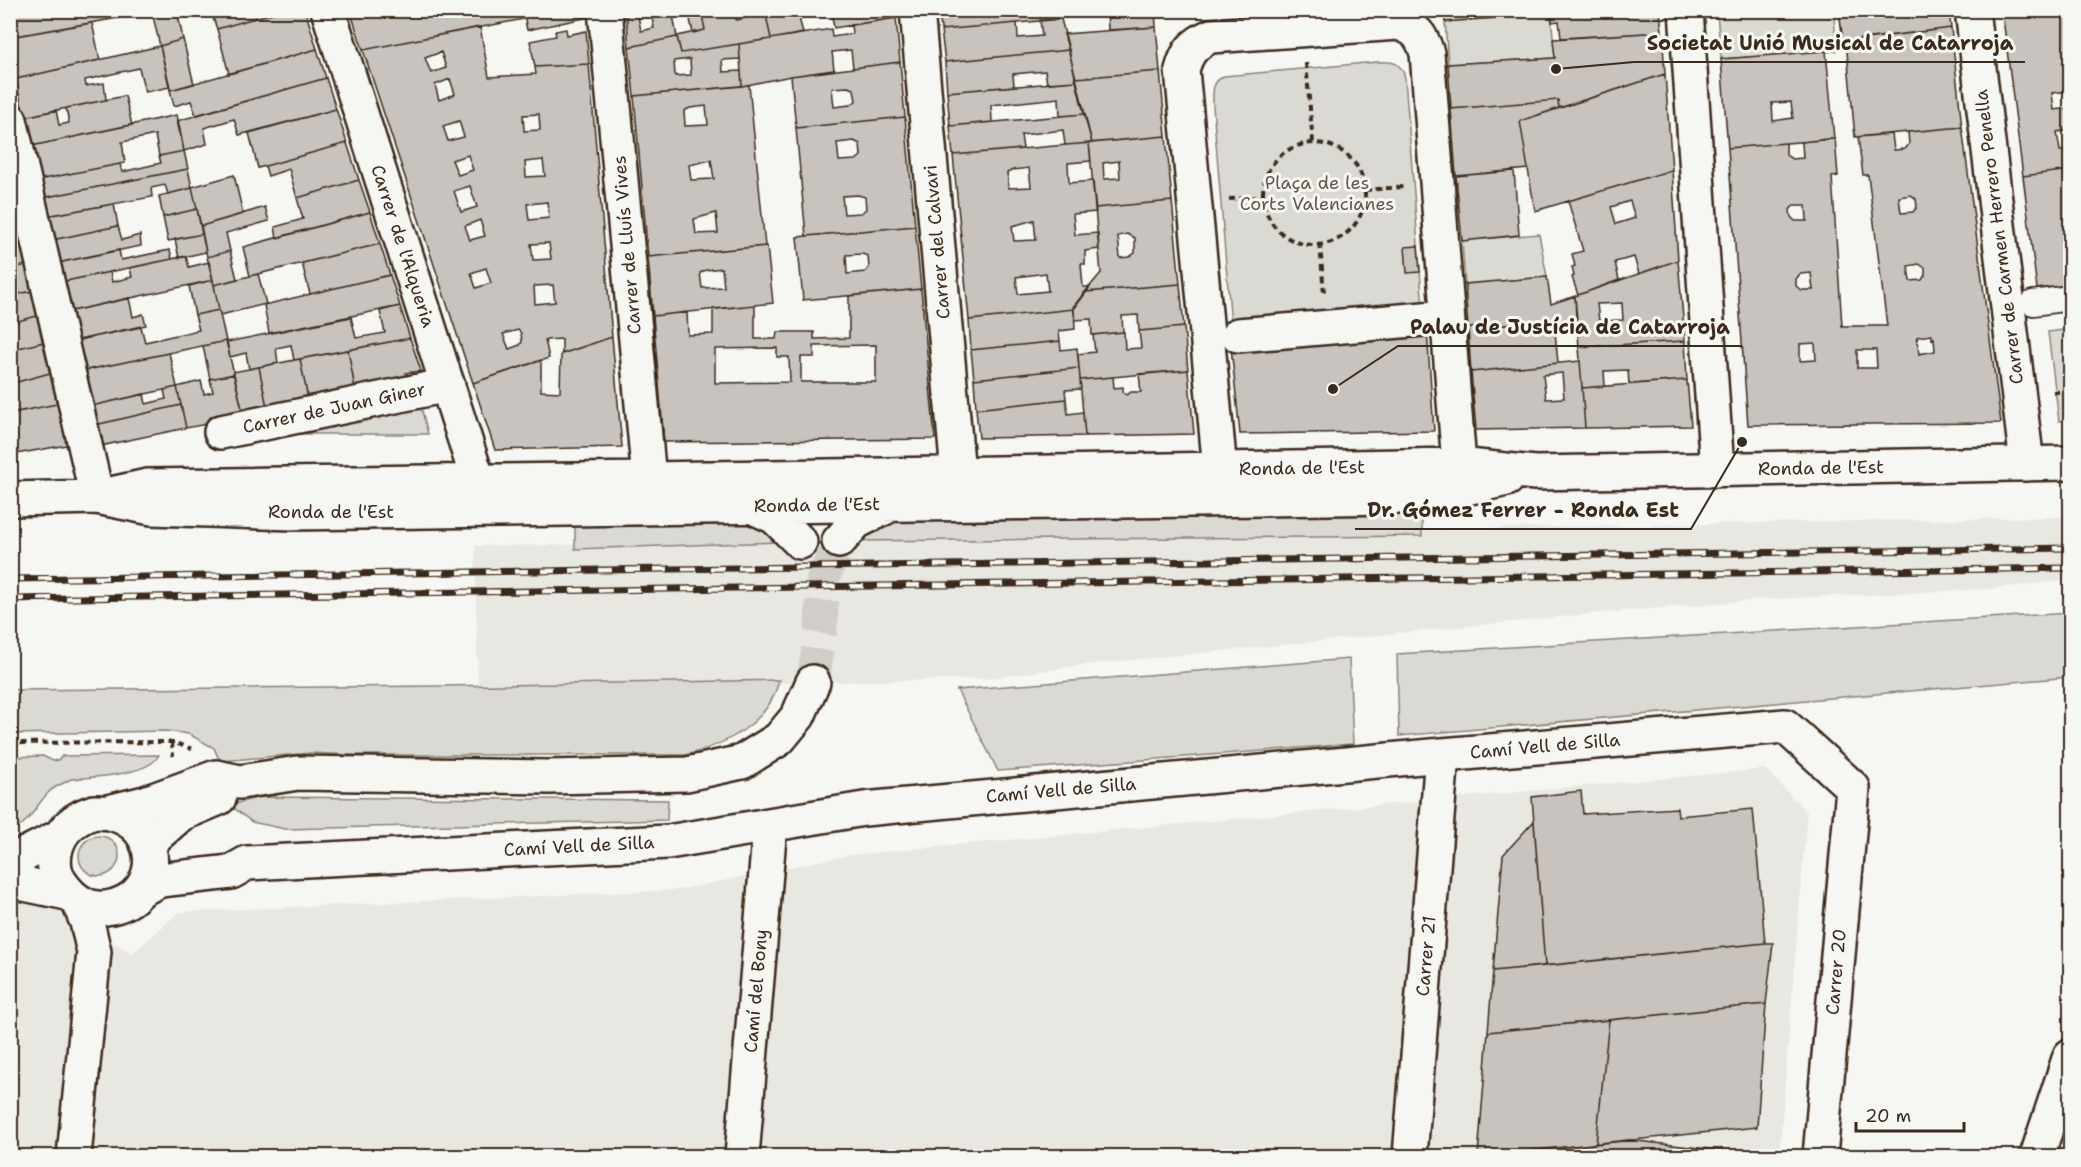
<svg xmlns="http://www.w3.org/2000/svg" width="2081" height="1167" viewBox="0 0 2081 1167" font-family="'Shantell Sans',sans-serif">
<rect width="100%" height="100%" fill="#f6f6f2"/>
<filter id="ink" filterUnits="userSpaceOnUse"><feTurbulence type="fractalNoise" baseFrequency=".0167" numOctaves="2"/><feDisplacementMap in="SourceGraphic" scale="12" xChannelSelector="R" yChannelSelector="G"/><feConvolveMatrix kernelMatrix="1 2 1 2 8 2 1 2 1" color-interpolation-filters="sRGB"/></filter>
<g filter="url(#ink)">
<path fill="#e8e7e2" d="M2070 517V580L1989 589 1770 599 1600 613 1101 663 982 679 478 689 475 546 780 542Z
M1765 769 1807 812 1779 1156H11L10 876 132 954 179 912 678 890 850 855Z"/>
<path fill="#dad9d3" stroke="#8a8278" stroke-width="1.5" d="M1770 10 1834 11 1836 51 1721 59 1717 13Z
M1551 14 1555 58 1448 64 1445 22Z
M1377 62C1392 61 1402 62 1405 78L1423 309 1231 325 1213 106C1213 93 1211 82 1224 76Z
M1539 234 1547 277 1465 284 1462 241Z
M2070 329V420L2059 421 2048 332Z
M421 407 428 434H301Z
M1422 506V536L851 541 890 514Z
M744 517 780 542 575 549V518Z
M2070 613V677L1399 736 1397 654Z
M1349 659 1353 744 998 771 957 690Z
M779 680C769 724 725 745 685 755H350L310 753 222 761 218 757 214 748 189 734 166 731 11 734V690L440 686Z
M159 755C148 776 93 777 71 779 64 783 56 786 50 791 37 803 29 825 11 831V757L43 756 53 761 58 760 62 756Z
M260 797 668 800 667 820 285 829 252 822 230 805Z
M79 856a20 20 0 1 1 40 0a20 20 0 1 1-40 0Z"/>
<path fill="#c8c3be" stroke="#3b2a1e" stroke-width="1.5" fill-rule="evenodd" d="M10 10H152V12L10 37Z
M160 10H177L183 39 160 46 152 12Z
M215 10H283L217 29 211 12Z
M283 10H305L317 49 229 74 217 29Z
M350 10H523L524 19 363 50Z
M523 10H584L585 18 527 30Z
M626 10H672L677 37 629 47ZM651 13 654 28 641 31 638 16Z
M688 10H701L705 30 693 33Z
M701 10H734L736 20 751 17 749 10H765L771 39 681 53 677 36 705 30Z
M765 10H797L803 33 771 39Z
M831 10H895L896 18 834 28Z
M939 10H1059L1061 19 941 30Z
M1107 10H1155L1156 27 1108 30Z
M1444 10H1533V15L1445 22Z
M1551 10H1660L1662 32 1561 38 1559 21 1552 22Z
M1717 10H1770L1717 13Z
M1839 10H1883V12L1949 10 1951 28 1843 42Z
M2002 10H2070V91L2052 93 2054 110 2070 108V130L2057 132 2060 151 2070 150V170L2023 176Z
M896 18 900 62 853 68 851 50 832 52 834 70 791 76 742 86 739 44 831 29 832 37 852 34 851 25Z
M1061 19 1069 50 945 62 941 30 1017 23 1018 38 1042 36 1040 20Z
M92 23 100 60 16 79 10 54V37Z
M480 27 489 77 536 74 535 67 589 64 612 337 562 354V339L545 340 549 358 473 383 363 50ZM441 52 446 68 431 73 425 58ZM450 79 455 94 439 100 435 85ZM539 114 540 130 524 131 523 115ZM459 121 464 137 448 141 443 126ZM468 155 473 170 458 175 452 160ZM543 160 545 176 526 177 525 162ZM470 186 477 207 461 212 454 191ZM547 202 549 218 529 220 527 204ZM480 220 485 236 470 240 465 226ZM549 243 551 259 533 260 531 244ZM486 268 491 283 476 288 471 273ZM553 285 555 302 535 304 534 286ZM518 330 521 333 522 342 520 345 509 349 503 334Z
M1156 27 1160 71 1076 78 1064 34Z
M1951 28 1962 127 1855 137 1846 41Z
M566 29 567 35 586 31 589 64 535 67 530 41 556 36 555 31Z
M1662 32 1665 74 1559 108 1558 100 1451 109 1448 64 1555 58 1553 39Z
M677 37 681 53 739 44 740 59 722 60 723 72 741 71 742 86 634 96 629 47ZM690 59 691 75 675 76 674 61Z
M183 39 194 84 170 90 160 46Z
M160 46 170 87 145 92 139 68 85 80 86 86 104 83 106 100 24 117 16 79Z
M317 49 326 78 196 115 191 101 174 106 170 90Z
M1069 50 1076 81 1047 83 1045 71 1013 74 1014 86 947 92 945 62Z
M1826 51 1834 139 1728 148 1721 59ZM1791 102 1793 118 1773 121 1772 103Z
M900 62 905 117 796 128 791 76ZM848 87 854 89 856 101 850 105 834 107 832 88Z
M1160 71 1166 136 1092 143 1076 78Z
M1665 74 1672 170 1535 211 1520 121Z
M326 78 336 109 239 135 234 119 204 128 207 144 184 151 177 121Z
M1076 81 1084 114 1060 116 1059 98 991 105 992 122 950 126 947 92Z
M749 85 765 246 648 257 634 96ZM706 106 708 125 685 126 684 111 690 108ZM711 160 714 179 691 180 689 165ZM716 213 718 233 696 234 694 219Z
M125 96 132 125 31 146 24 117 56 110 59 125 69 123 66 108Z
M1558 100 1559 108 1520 121 1528 169 1456 176 1451 109Z
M336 109 347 143 258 168 249 133Z
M1084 114 1092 143 1065 145 1063 130 1021 135 1023 149 953 155 950 126Z
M177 115 184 151 159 156 155 135 122 142 125 163 38 180 31 146Z
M905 117 915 226 806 236 796 128ZM854 141 860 144 861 156 856 160 839 161 837 143ZM858 195 865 197 866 209 861 213 844 214 842 196Z
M1962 127 2001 423 1748 425 1728 148 1786 143V155L1792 159 1803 158 1802 142 1835 138 1838 176 1832 177 1842 326H1887L1868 175H1863L1858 137 1892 134 1894 150 1905 149 1909 144 1908 132ZM1911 195 1916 199 1917 207 1913 212 1901 213 1899 197ZM1794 205H1806L1807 221H1795L1791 217 1790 210ZM1919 264 1925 268V275L1922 280 1910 281 1908 266ZM1811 273 1813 290H1801L1796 286V279L1800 274ZM1932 335V339L1934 338 1935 351 1919 354 1917 337ZM1815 343 1816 360 1800 361V344ZM1857 350H1876L1877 368H1857Z
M1166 136 1172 201 1095 208 1089 143ZM1119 161 1120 178 1104 179 1103 163Z
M347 143 359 180 297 198 289 169 268 176 265 166Z
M1089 143 1091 161 1068 163 1069 183 1093 181 1096 212 1073 214 1075 235 1098 233 1099 249 1085 251V264H1081L1083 287H1090L1074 309 969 320 953 155ZM1029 168 1031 187 1009 188 1007 173 1013 170ZM1034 220 1036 240 1014 241 1012 226ZM1046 273 1048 291 1018 294 1016 277Z
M184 151 188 169 42 198 38 180 120 164 122 172 161 163 159 156Z
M188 169 192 188 168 194 165 185 151 188 152 197 46 216 42 198Z
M1672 170 1678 260 1639 274 1634 257 1615 262 1619 280 1578 295 1572 277 1574 276 1572 267 1575 266 1572 254 1583 251 1568 201ZM1630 201 1635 218 1616 224 1611 207Z
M2070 170V285L2037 289 2023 176Z
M1514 171 1519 235 1462 241 1456 176Z
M234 175 243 214 201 226 192 187Z
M359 180 370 212 277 238 275 227 303 219 297 198Z
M192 188 197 209 163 217 159 196Z
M10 198 17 225 10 227Z
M1172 201 1180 284 1085 292 1101 273 1095 208ZM1127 234 1135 238V253L1129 257 1120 258 1118 236Z
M114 204 118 226 52 240 46 216Z
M265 207 269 221 226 233 230 251 207 257 201 226Z
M197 209 202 234 168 241 163 217Z
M370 212 380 244 250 276 243 247Z
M17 225 21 244 10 247V227Z
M118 226 122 240 140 235 141 246 57 263 52 240Z
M915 226 921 289 803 300 797 237ZM862 254 868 256 869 268 865 272 847 274 846 255Z
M202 234 206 252 179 258 175 239Z
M21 244 26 265 10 269V247Z
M380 244 390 275 310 294 302 263Z
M767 246 773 303 653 316 648 257ZM722 268 724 287 702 288 700 273 706 270Z
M1418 246 1420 272 1407 273 1405 247Z
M119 250 121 260 170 250 172 259 61 282 57 263Z
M230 251 237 279 214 285 207 257Z
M186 256 189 267 209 262 213 280 67 312 61 282 110 272 112 282 132 277 130 268Z
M1678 260 1685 341 1579 347 1575 296ZM1622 303 1623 320 1599 321 1597 304Z
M26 265 32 291 10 296V269Z
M258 274 266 304 220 315 214 285Z
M390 275 400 306 269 333 264 305Z
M1547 277 1551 304 1575 296 1576 319 1468 328 1465 284Z
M213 280 219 310 195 315 189 286Z
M1180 284 1184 327 1139 331 1138 315 1122 316 1123 332 1092 335 1091 319 1075 320 1073 307 1085 292Z
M921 289 935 439 664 442 653 316 687 312 688 335 713 334V309L755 305V339H776L777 332H814V339L849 338V296ZM876 345V382H801V357H814V346ZM777 348V357H789L790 382 715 383V349Z
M32 291 37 316 10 323V296Z
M129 298 133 317 143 314 146 325 74 341 67 312Z
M400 306 410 338 294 360 291 345 276 348 278 363 249 369 246 353 230 357 227 342 351 317 356 338 385 333 380 311Z
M1074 309 1075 329 1059 331 1060 341 971 350 969 320Z
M219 310 226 341 82 371 74 341 141 327 145 342 199 330 195 315Z
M37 316 44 342 10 350V323Z
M1554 321 1558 363 1471 372 1468 328Z
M1184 327 1188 370 1080 380 1078 354 1095 352 1093 335 1124 332 1125 349 1141 348 1139 331Z
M1427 331 1434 431 1240 434 1231 347Z
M612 337 622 447 495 450 473 383 541 360V391L560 392 561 354Z
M410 338 421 371 406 373 409 384 356 394 348 350Z
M226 341 234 374 210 379 203 346Z
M1060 341 1061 350 1077 348 1079 368 974 379 971 350Z
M1685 341 1687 380 1629 384 1628 370 1604 371 1605 386 1582 388 1579 347Z
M44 342 50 373 10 384V350Z
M348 350 356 394 309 404 300 359Z
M169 353 177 387 91 406 82 371Z
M300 359 309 404 268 412 259 367Z
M1580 361 1585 428 1476 430 1471 372ZM1562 373 1564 398 1546 399 1543 375Z
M259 367 268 412 244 417 233 372Z
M1079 368 1081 389 1065 390 1066 399 976 409 974 379Z
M1188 370 1194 434 1085 436 1080 380 1113 377 1114 388 1123 387V392L1127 395 1131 392H1141L1139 374Z
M50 373 57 404 12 413 10 384Z
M234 374 244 417 186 428 177 387 201 381 204 394 213 392 210 379Z
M1687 380 1691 426 1585 428 1582 388Z
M177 387 181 405 95 425 91 406 144 394 146 404 166 399 164 390Z
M1066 399 1068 414 1083 412 1085 436 979 438 976 409Z
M57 404 67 445 10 455V413Z
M181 405 186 428 100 446 95 425Z
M1581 791 1583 814 1677 808 1678 816 1753 809 1765 943 1545 966 1532 797Z
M1534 821 1545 966 1493 971 1503 855Z
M1765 943H1773L1766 1004 1488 1032 1493 971Z
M1766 1004 1757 1127 1596 1144 1609 1020Z
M1609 1020 1596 1144 1478 1156 1488 1032Z
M1628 1140 1753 1154V1156H1479Z"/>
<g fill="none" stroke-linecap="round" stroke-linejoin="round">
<path stroke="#d1cdc8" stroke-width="33" stroke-dasharray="33 16" stroke-linecap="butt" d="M813 682 821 629 823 579 839 541"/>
<defs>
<path id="pedestrian" d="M2033 303 2070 298"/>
<path id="minor" d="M328 10 478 481
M605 10 649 479
M917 10 958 474
M1686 10 1717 470
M1972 10 2027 464
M10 120 97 497
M1238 335 1447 317
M221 432 448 385
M1220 470 1182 70C1187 52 1193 44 1211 36L1398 23C1417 29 1421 35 1427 53L1459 465
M97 497 147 486 649 479 1459 465 1535 473 2070 463
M10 499 97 497 152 508 293 513 1398 497 1447 492 1507 479
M751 506 775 517 800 542
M839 541 856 522 888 506
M94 812C164 810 170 899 106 908 87 910 72 899 61 883 49 866 54 839 70 825 77 818 85 815 94 812Z
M108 812 145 803 216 777 240 782 298 773 548 777 687 774 742 762 779 739 798 716 813 682
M147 844 181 814 219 798
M10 862 61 836
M10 881 67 893
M140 890 160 880 231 872 247 863 668 842 864 809 1442 755 1785 726 1853 788 1820 1156
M74 1156 94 952 87 922 78 901
M742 1156 770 825
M1410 1156 1442 755
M2037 1156 2070 1056"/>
</defs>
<use href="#pedestrian" stroke="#3b2a1e" stroke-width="28"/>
<use href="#minor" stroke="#3b2a1e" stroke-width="38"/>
<path stroke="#3b2a1e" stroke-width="4" stroke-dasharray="6 4.5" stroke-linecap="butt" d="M1306 63 1313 143
M1263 194a51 51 0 1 1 102 0a51 51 0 1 1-102 0Z
M1365 190 1403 187
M1229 199 1264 197
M1320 244 1324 294
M2053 392 2070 391
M172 742 173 756
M10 743 172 742 192 749"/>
<use href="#pedestrian" stroke="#f6f6f2" stroke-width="24"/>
<use href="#minor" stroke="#f6f6f2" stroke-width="33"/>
<defs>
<path id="rail" d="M10 579 2070 548
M10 599 2070 568"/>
</defs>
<use href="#rail" stroke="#3b2a1e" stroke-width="7"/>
<use href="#rail" stroke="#f6f6f2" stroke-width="4.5" stroke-dasharray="14" stroke-linecap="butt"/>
</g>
</g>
<g text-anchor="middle" stroke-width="6" stroke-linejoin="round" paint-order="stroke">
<g font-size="18" fill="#63564b" stroke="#f6f6f2">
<text x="1317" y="189">Plaça de les<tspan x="1317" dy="21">Corts Valencianes</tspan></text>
</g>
<g font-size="18" fill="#3b2a1e" stroke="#f6f6f2">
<text transform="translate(1999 237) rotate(-97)" y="6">Carrer de Carmen Herrero Penella</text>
<text transform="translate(937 242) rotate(-95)" y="6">Carrer del Calvari</text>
<text transform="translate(627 245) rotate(-95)" y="6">Carrer de Lluís Vives</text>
<text transform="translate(403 246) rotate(72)" y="6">Carrer de l'Alqueria</text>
<text transform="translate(334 408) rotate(-12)" y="6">Carrer de Juan Giner</text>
<text transform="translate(1302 468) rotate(-1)" y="6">Ronda de l'Est</text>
<text transform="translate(1821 468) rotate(-1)" y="6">Ronda de l'Est</text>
<text transform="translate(817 505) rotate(-1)" y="6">Ronda de l'Est</text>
<text x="331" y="518">Ronda de l'Est</text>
<text transform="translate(1545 746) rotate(-5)" y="6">Camí Vell de Silla</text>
<text transform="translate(1061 790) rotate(-5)" y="6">Camí Vell de Silla</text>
<text transform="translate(579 846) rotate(-3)" y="6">Camí Vell de Silla</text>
<text transform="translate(1426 956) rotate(-85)" y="6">Carrer 21</text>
<text transform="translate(1836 972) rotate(-85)" y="6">Carrer 20</text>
<text transform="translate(756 991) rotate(-85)" y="6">Camí del Bony</text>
</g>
</g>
<path fill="none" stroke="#3b2a1e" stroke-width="2" d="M1556 69L1634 62H2025M1333 389L1398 346H1742M1742 442L1691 529H1355"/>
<g fill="#3b2a1e" stroke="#f6f6f2" stroke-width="2">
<circle cx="1556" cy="69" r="6"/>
<circle cx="1333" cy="389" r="6"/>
<circle cx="1742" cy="442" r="6"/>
</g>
<g font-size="20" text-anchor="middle" font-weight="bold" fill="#3b2a1e" stroke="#f6f6f2" stroke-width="6" stroke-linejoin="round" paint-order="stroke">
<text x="1830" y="50">Societat Unió Musical de Catarroja</text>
<text x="1570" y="334">Palau de Justícia de Catarroja</text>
<text x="1523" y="517">Dr. Gómez Ferrer - Ronda Est</text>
</g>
<rect width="2081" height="1167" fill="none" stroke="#f6f6f2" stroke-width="36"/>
<rect x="18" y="18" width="2045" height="1131" fill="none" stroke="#3b2a1e" stroke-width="2" filter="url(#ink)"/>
<path d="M1856 1122v9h108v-9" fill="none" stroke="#3b2a1e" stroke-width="3"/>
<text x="1865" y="1122" font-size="18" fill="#3b2a1e" stroke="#f6f6f2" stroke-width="4.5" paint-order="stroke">20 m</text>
</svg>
